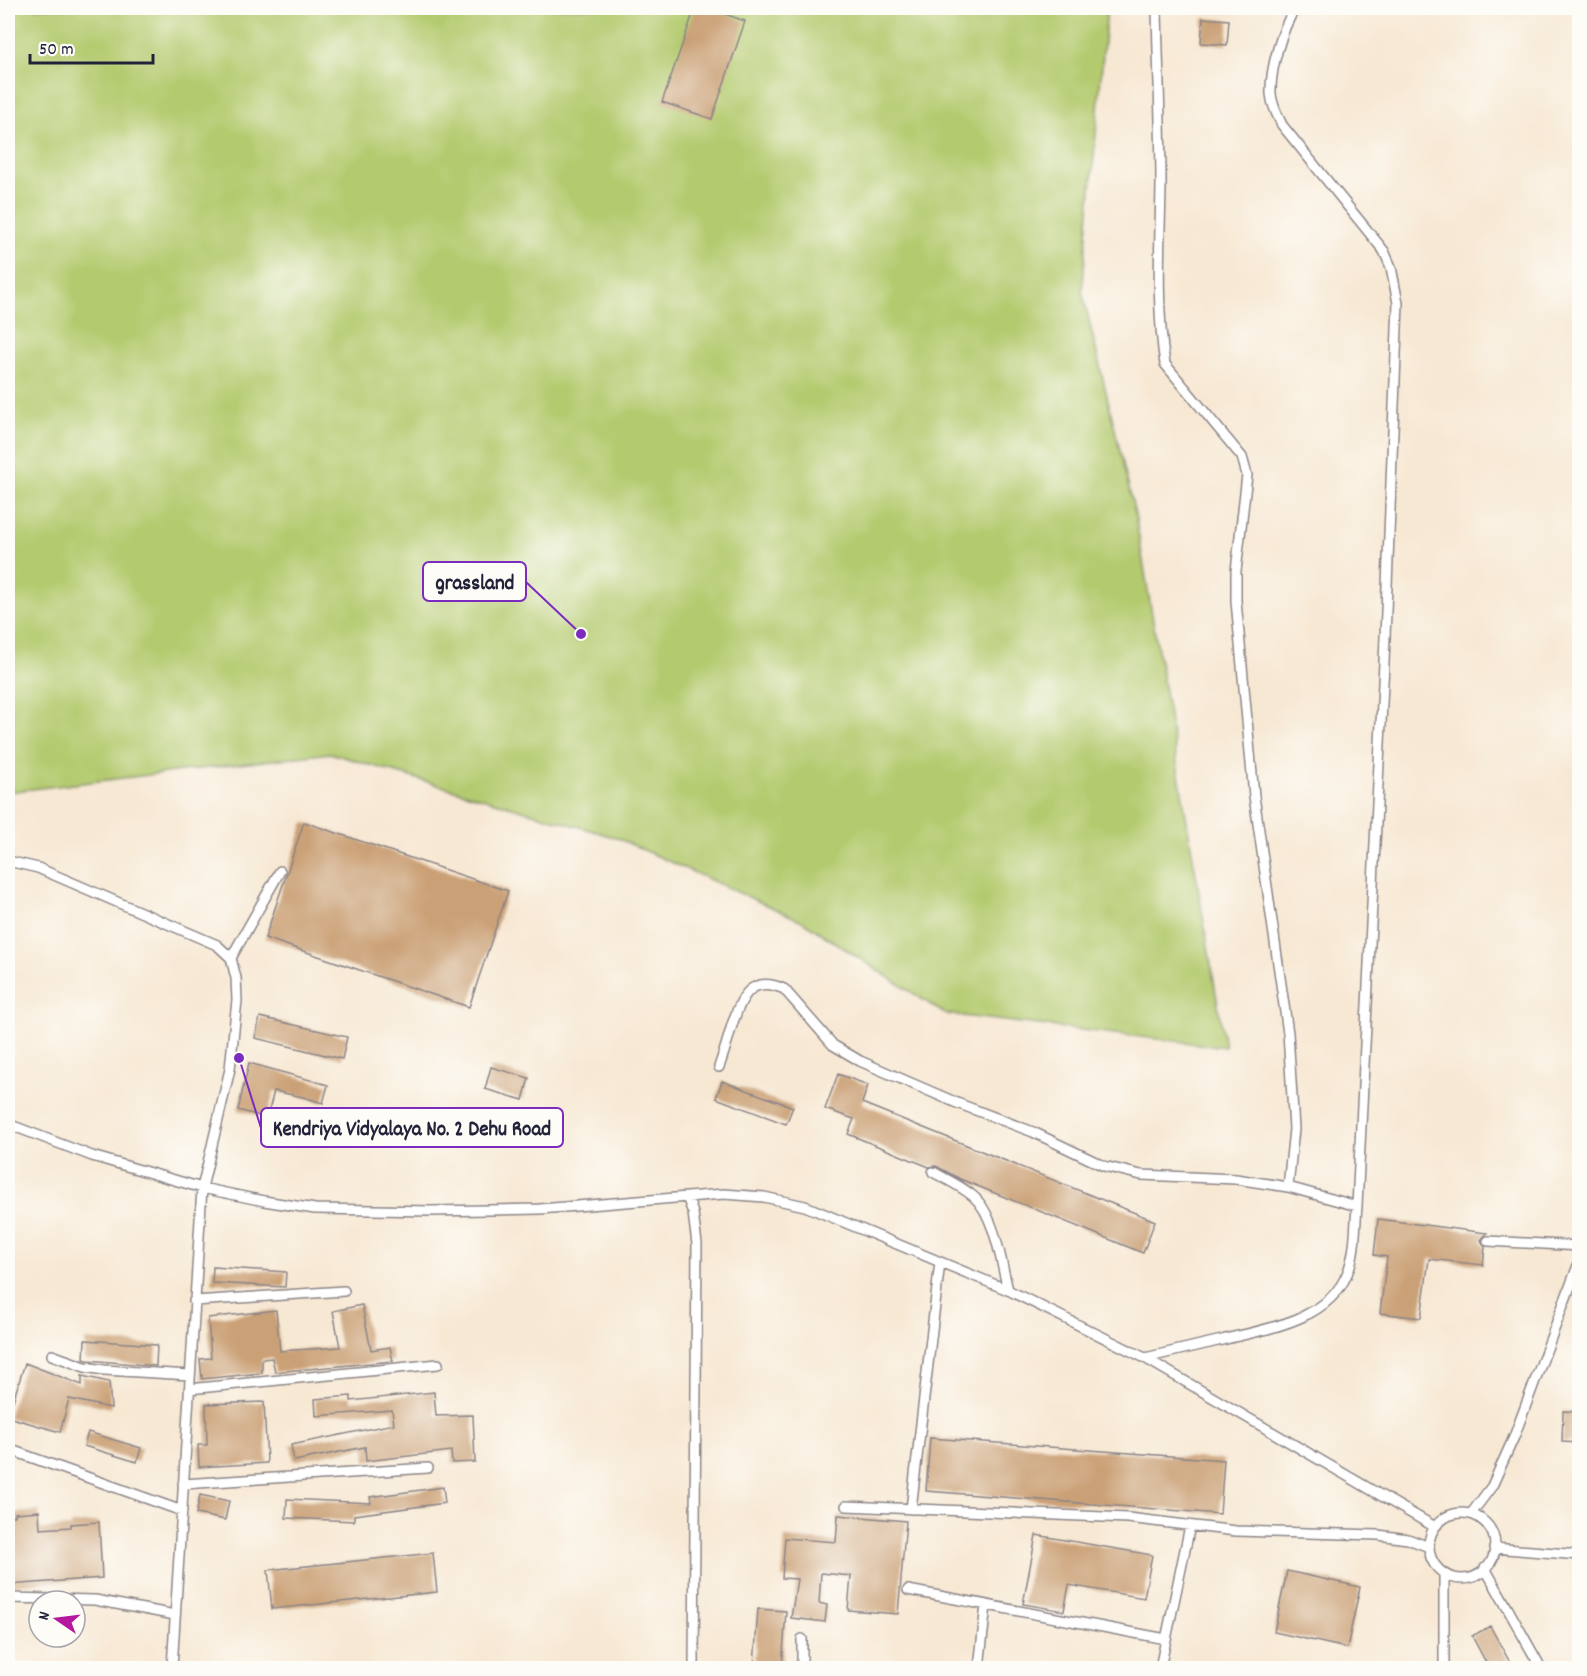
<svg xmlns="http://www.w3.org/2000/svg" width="1587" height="1676" viewBox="0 0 1587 1676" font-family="Dekko,sans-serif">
<rect width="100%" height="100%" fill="#fdfcf7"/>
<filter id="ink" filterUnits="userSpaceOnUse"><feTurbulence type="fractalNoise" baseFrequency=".0167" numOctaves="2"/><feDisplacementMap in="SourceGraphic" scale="12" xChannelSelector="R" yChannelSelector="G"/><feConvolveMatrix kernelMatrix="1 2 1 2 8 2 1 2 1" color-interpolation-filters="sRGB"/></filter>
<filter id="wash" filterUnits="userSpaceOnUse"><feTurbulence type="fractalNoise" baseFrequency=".008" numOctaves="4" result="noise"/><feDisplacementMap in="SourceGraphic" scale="24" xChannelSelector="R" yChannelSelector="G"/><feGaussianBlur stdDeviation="1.35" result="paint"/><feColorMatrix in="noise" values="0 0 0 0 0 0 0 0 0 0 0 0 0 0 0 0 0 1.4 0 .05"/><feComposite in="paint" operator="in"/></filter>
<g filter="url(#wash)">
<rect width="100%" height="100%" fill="#f7e8d3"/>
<path fill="#b4ca6e" stroke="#6b7654" stroke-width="1.5" d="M8 8H1107L1082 291 1135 514 1225 1047 945 1014 802 921 617 838 330 753 8 792Z"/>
<g id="blocks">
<path fill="#caa076" d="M695 8H707L745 21 712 119 662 102Z
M1203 18 1229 20 1227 45 1201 43Z
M304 822 508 891 469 1007 265 938Z
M260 1017 347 1037 342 1059 255 1038Z
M249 1063 328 1085 323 1103 303 1097 274 1091 267 1118 238 1110Z
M491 1067 529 1078 523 1100 485 1089Z
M838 1074 868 1085 862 1103 1155 1221 1143 1253 960 1179 936 1166 929 1167 848 1134 854 1119 825 1109Z
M722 1081 793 1107 786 1124 716 1098Z
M1378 1219 1487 1233 1481 1240 1485 1247 1483 1265 1429 1259 1421 1318 1380 1313 1387 1257 1374 1255Z
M213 1267 286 1272 285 1287 212 1283Z
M362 1305 371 1350 390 1347 393 1361 275 1372 272 1358 262 1359V1373L202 1379 200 1359 211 1358 208 1318 276 1310 280 1351 340 1347 333 1311Z
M85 1340 157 1345 156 1366 87 1360 84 1359Z
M25 1363 82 1385V1376L109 1382 111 1408 69 1399 60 1432 8 1417Z
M434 1392 436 1416 473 1415 475 1462 452 1463 451 1451 366 1461 365 1447 294 1461 291 1445 394 1424 392 1410 316 1416 315 1399 351 1396V1401Z
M264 1402 267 1463 199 1467 198 1445H207L206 1404Z
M1563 1411 1580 1412V1443L1562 1442Z
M88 1432 141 1448 137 1462 84 1446Z
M930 1438 1224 1460 1220 1514 926 1491Z
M443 1487 445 1503 354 1515V1521L286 1518 287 1499 371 1503 370 1497Z
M200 1495 229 1501 225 1520 196 1514Z
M39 1511 40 1529 71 1527V1524L99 1522 102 1578 8 1585V1516H15V1513Z
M838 1515 906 1521 898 1614 848 1610 851 1576 821 1573 819 1603 827 1605 825 1622 791 1618 797 1579 782 1578 785 1538 836 1542Z
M1036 1535 1152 1555 1144 1598 1069 1585 1064 1611 1023 1604Z
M433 1553 437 1592 272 1609 268 1570Z
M1287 1571 1360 1587 1347 1648 1274 1632Z
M758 1609 786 1611 782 1668 754 1666Z
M1490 1626 1513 1668H1489L1472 1636Z"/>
</g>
</g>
<g filter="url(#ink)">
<use href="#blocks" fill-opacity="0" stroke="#8c8587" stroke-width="1.5"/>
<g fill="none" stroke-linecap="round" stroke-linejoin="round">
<defs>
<path id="service" d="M1157 8C1158 67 1161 127 1161 186 1160 245 1156 306 1165 364L1242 457 1247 475 1236 571V601L1254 796 1288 1033 1294 1129 1288 1187
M8 861 38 868 217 945 231 958 236 978 237 1000 230 1069 202 1188 172 1668
M231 958 280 871
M719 1067C724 1053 728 1039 732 1025 741 998 750 974 784 989L833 1045 860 1061 957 1103 1033 1132 1104 1166 1141 1175 1236 1179 1288 1187 1357 1206
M8 1124 92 1156 202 1188 264 1201 315 1209 431 1211 540 1209 724 1194 764 1197 805 1206 1008 1290 1145 1358 1435 1527
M933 1172C946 1179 961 1186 973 1196 995 1215 1001 1262 1008 1290
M687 1197 693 1213 697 1244 694 1668
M1488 1241 1580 1246
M194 1301 344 1291
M52 1355 85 1367 104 1370 190 1375
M1145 1358C1171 1352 1196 1346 1222 1340 1265 1329 1328 1321 1347 1274 1356 1253 1355 1228 1357 1206L1384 663 1398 303 1391 267 1384 251 1282 125C1277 115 1272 105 1271 94 1270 68 1282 29 1295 8
M189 1389 438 1364
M8 1449 182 1511
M183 1484 428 1468
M846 1506 1128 1518 1236 1531 1378 1535 1408 1539 1429 1547
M911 1509 940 1262
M1429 1546a33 33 0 1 1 66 0a33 33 0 1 1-66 0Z
M1471 1514 1492 1486 1514 1437 1580 1260
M1494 1548 1580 1555
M1485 1568 1541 1668
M1444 1574V1668
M908 1590 1166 1639
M8 1598 95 1600 175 1615
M802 1668V1639
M979 1668 986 1605
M1160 1668 1190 1526"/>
</defs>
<use href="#service" stroke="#8c8587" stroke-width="12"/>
<use href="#service" stroke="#fff" stroke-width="9"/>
</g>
</g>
<path fill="none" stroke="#7b2cbf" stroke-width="2" d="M581 634L526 582M239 1058L261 1128"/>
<g fill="#7b2cbf" stroke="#fdfcf7" stroke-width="2">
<circle cx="581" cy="634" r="6"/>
<circle cx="239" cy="1058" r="6"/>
</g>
<g fill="#fdfcf7" stroke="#7b2cbf" stroke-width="2">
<rect x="423" y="562" width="103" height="39" rx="6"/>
<rect x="261" y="1108" width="302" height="39" rx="6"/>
</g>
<g font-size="21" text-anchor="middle" font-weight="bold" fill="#22223b">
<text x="475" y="589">grassland</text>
<text x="412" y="1135">Kendriya Vidyalaya No. 2 Dehu Road</text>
</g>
<rect width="1587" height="1676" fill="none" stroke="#fdfcf7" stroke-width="30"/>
<g transform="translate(57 1619) rotate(284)"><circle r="28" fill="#fdfcf7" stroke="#a5a5ac" stroke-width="1.5"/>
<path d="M0-4.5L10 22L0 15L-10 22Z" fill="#b5179e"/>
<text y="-9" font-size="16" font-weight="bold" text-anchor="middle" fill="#22223b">N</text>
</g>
<path d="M30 54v9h123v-9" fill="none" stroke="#22223b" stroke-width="3"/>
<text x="39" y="54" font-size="18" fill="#22223b" stroke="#fdfcf7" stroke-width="4.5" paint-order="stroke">50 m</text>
</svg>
